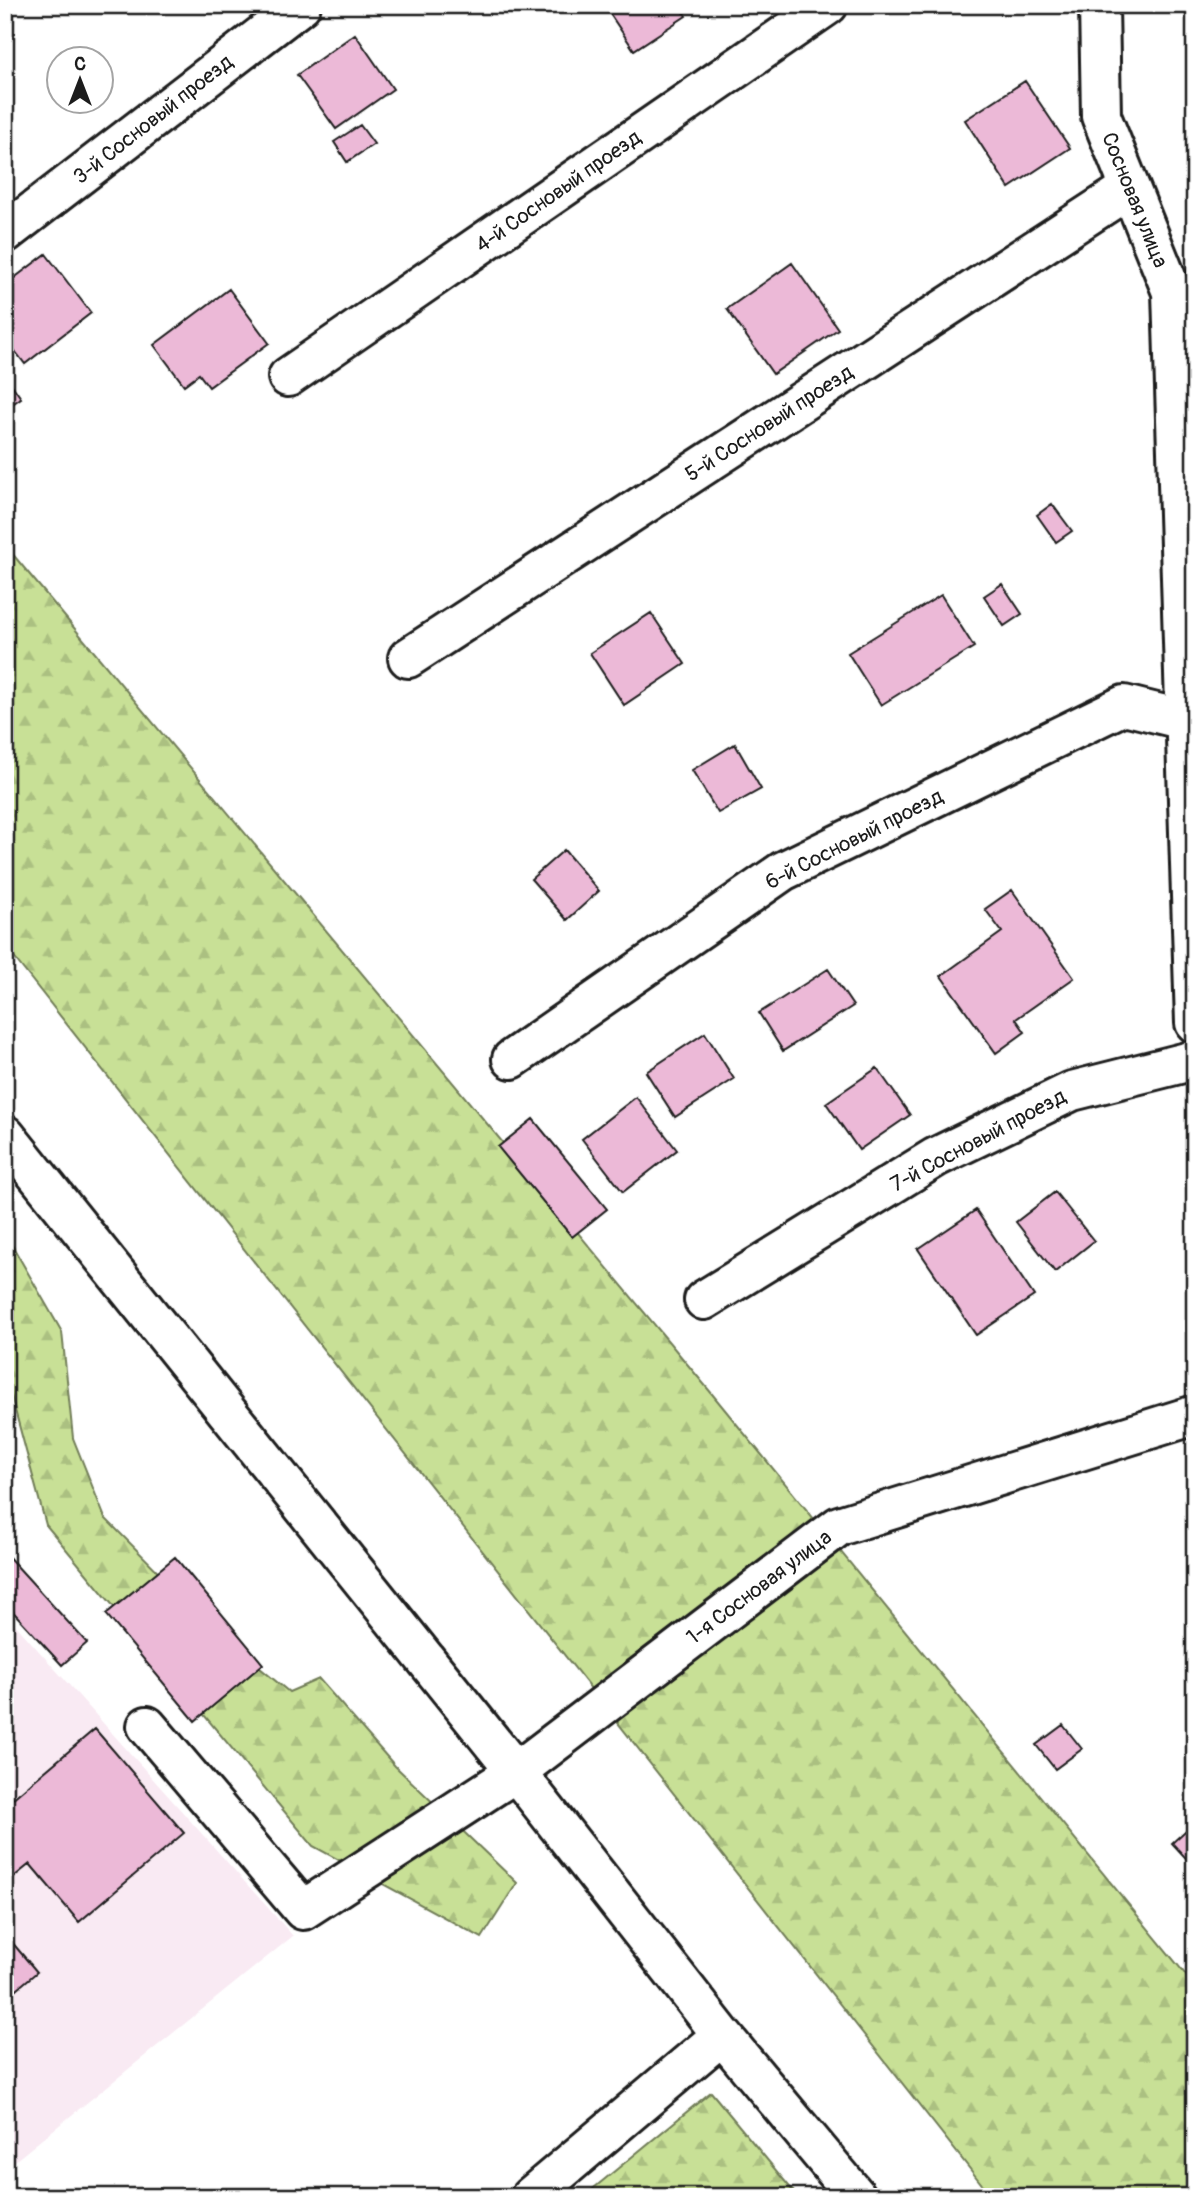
<svg xmlns="http://www.w3.org/2000/svg" width="1200" height="2202" viewBox="0 0 1200 2202" font-family="Pangolin,sans-serif">
<defs>
<pattern id="forest-firs" width="22" height="20" patternUnits="userSpaceOnUse" patternTransform="scale(1.75)"><rect width="22" height="20" fill="#c8e096"/><path d="M5 1l3.5 6h-7zM16 11l3.5 6h-7z" fill="#abc081"/></pattern>
</defs>
<rect width="100%" height="100%" fill="#fff"/>
<filter id="ink" filterUnits="userSpaceOnUse"><feTurbulence type="fractalNoise" baseFrequency=".0143" numOctaves="2"/><feDisplacementMap in="SourceGraphic" scale="14" xChannelSelector="R" yChannelSelector="G"/><feConvolveMatrix kernelMatrix="1 2 1 2 8 2 1 2 1" color-interpolation-filters="sRGB"/></filter>
<g filter="url(#ink)">
<path fill="#f9eaf3" d="M5 1613 293 1936 5 2169Z"/>
<path fill="url(#forest-firs)" stroke="#727e59" stroke-width="2" d="M5 545 708 1389 1195 1986V2197H992L5 946Z
M5 1233 62 1332 73 1438 105 1518 225 1639 289 1692 319 1679 395 1766 517 1883 482 1938 313 1846 46 1525 5 1373Z
M711 2092 798 2197H583Z"/>
<path fill="#ecb9d7" stroke="#1c1c1c" stroke-width="2" d="M604 5H679L686 16 634 50Z
M355 34 393 89 336 129 297 75Z
M1025 81 1070 148 1009 188 965 120Z
M360 125 374 144 347 162 334 142Z
M46 254 91 313 25 364 5 338V315L9 312 5 307V285Z
M792 263 838 329 773 374 727 309Z
M229 289 269 343 209 387 199 374 184 385 154 345Z
M5 375 21 398 5 409Z
M1052 504 1072 531 1056 542 1037 515Z
M1002 584 1022 614 1004 626 984 596Z
M941 595 974 647 881 705 848 653Z
M651 613 685 664 624 705 590 653Z
M735 744 761 789 718 813 692 770Z
M564 850 599 891 567 920 531 879Z
M1012 890 1074 978 1016 1019 1025 1032 996 1053 941 976 1002 932 985 909Z
M828 969 853 1006 783 1051 759 1013Z
M705 1033 734 1079 675 1117 646 1072Z
M877 1068 910 1115 859 1150 826 1103Z
M636 1097 677 1150 623 1192 582 1139Z
M533 1119 607 1209 572 1237 498 1147Z
M1055 1192 1094 1241 1055 1272 1016 1222Z
M976 1210 1034 1296 976 1335 918 1249Z
M5 1553 87 1643 62 1665 5 1603Z
M175 1557 263 1664 195 1721 106 1614Z
M1063 1725 1082 1749 1055 1769 1036 1745Z
M95 1729 184 1833 79 1922 30 1864 5 1884V1847L10 1843 5 1838V1805Z
M1195 1822V1868L1172 1843Z
M5 1934 37 1972 5 1999Z"/>
<g fill="none" stroke-linecap="round" stroke-linejoin="round">
<defs>
<path id="minor" d="M1099 5 1101 116 1172 292 1195 1023
M5 233 301 5
M288 377 828 5
M408 658 1130 188
M512 1059 783 871 1124 705 1185 720
M5 1135 516 1772 722 2035 857 2197
M704 1300 936 1157 1072 1091 1195 1060
M147 1726 303 1910 516 1772 839 1526 1195 1415
M530 2197 722 2035"/>
</defs>
<use href="#minor" stroke="#1c1c1c" stroke-width="44"/>
<use href="#minor" stroke="#fff" stroke-width="38"/>
</g>
</g>
<g text-anchor="middle" stroke-width="7" stroke-linejoin="round" paint-order="stroke">
<g font-size="21" fill="#1c1c1c" stroke="#fff">
<text transform="translate(153 119) rotate(-38)" y="7">3-й Сосновый проезд</text>
<text transform="translate(558 191) rotate(-35)" y="7">4-й Сосновый проезд</text>
<text transform="translate(1135 200) rotate(68)" y="7">Сосновая улица</text>
<text transform="translate(769 423) rotate(-33)" y="7">5-й Сосновый проезд</text>
<text transform="translate(854 839) rotate(-27)" y="7">6-й Сосновый проезд</text>
<text transform="translate(978 1140) rotate(-28)" y="7">7-й Сосновый проезд</text>
<text transform="translate(759 1587) rotate(-37)" y="7">1-я Сосновая улица</text>
</g>
</g>
<rect width="1200" height="2202" fill="none" stroke="#fff" stroke-width="28"/>
<rect x="14" y="14" width="1172" height="2174" fill="none" stroke="#1c1c1c" stroke-width="2.5" filter="url(#ink)"/>
<g transform="translate(80 80)"><circle r="33" fill="#ffffff" stroke="#a4a4a4" stroke-width="2"/>
<path d="M0-5L12 26L0 18L-12 26Z" fill="#1c1c1c"/>
<text y="-10" font-size="19" font-weight="bold" text-anchor="middle" fill="#1c1c1c">С</text>
</g>
</svg>
